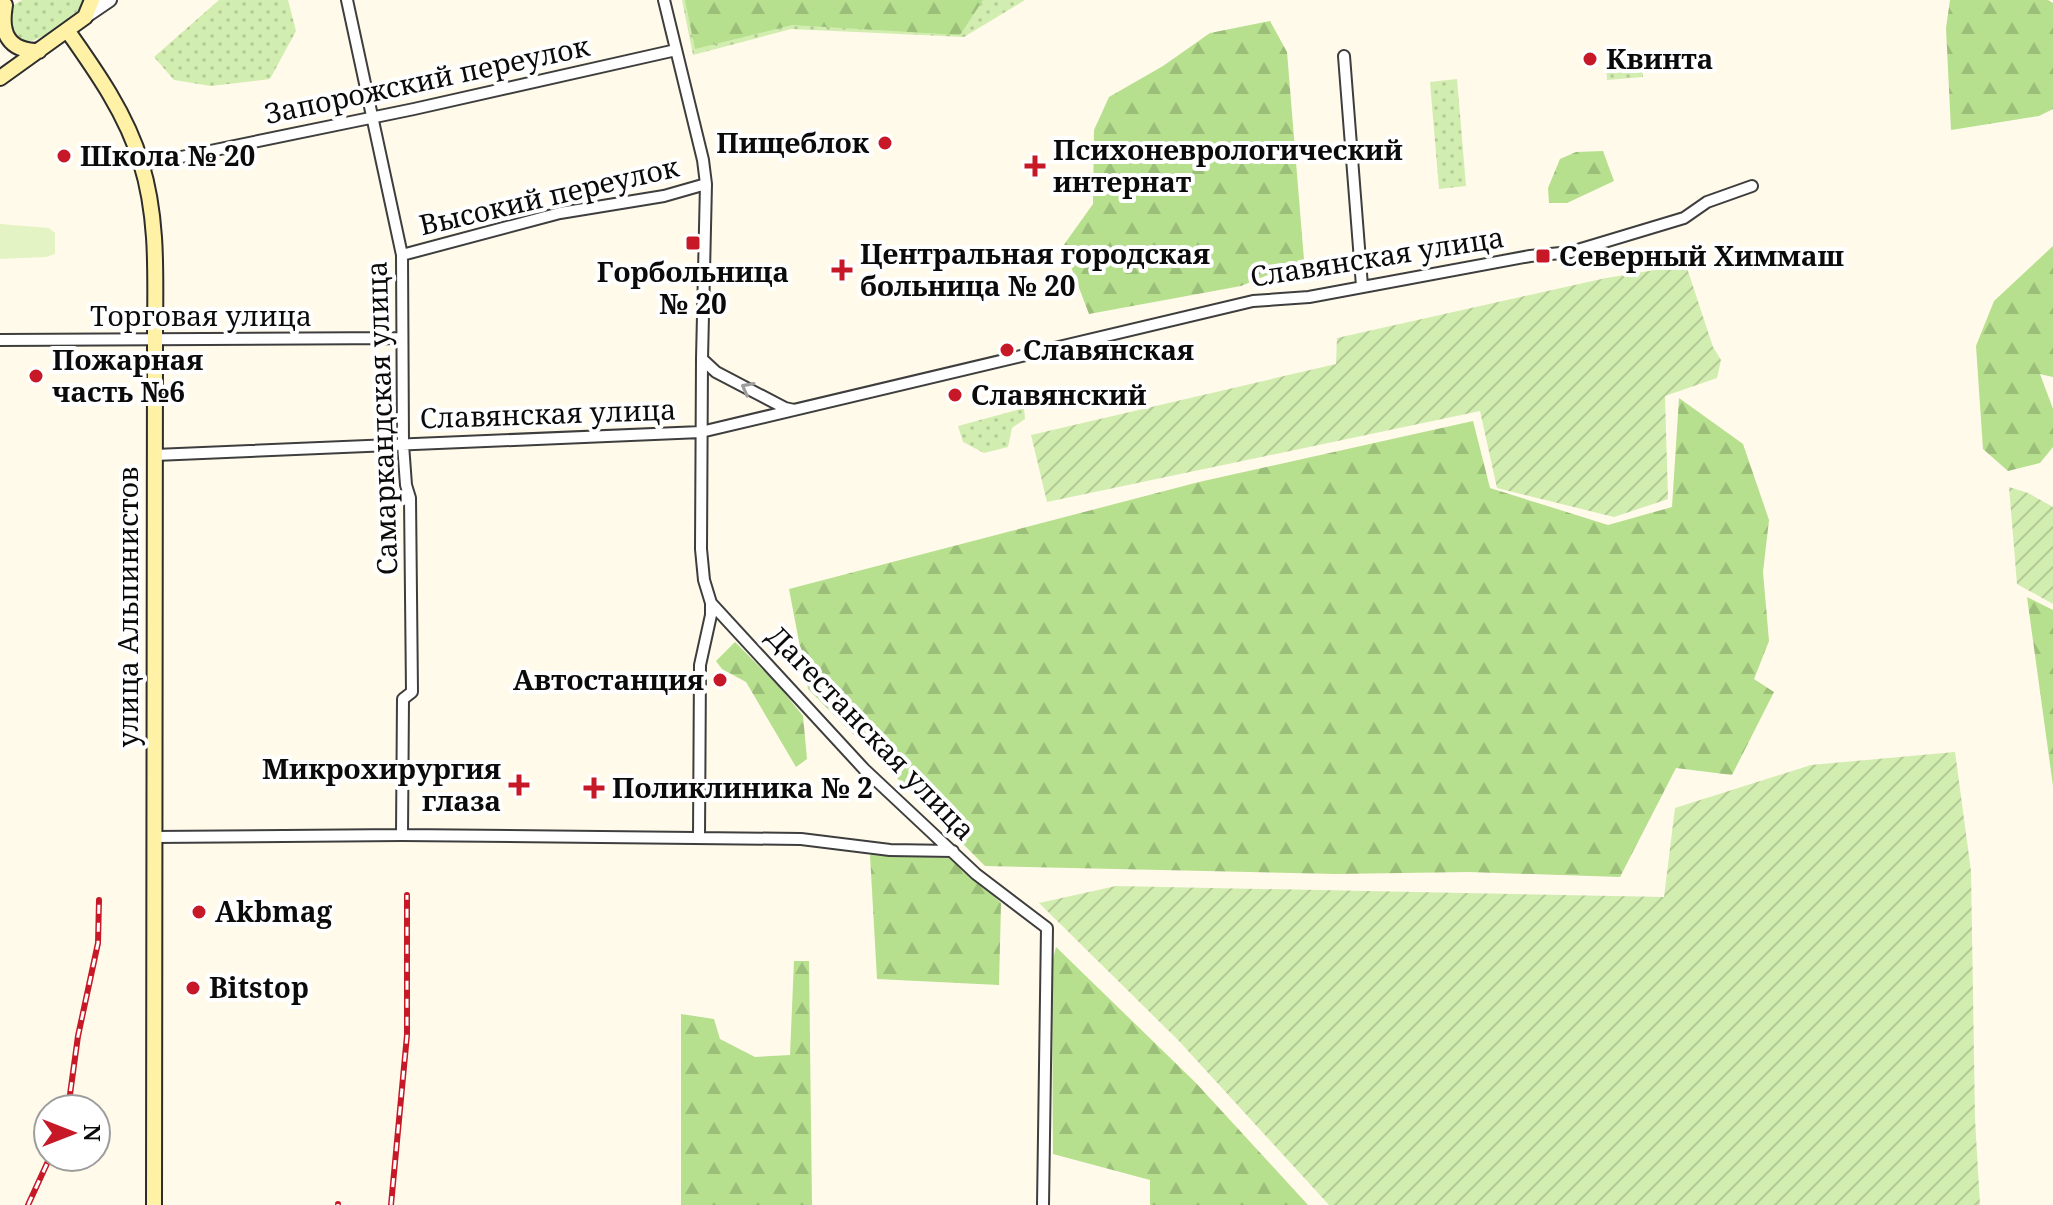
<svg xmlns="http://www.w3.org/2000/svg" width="2053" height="1205" viewBox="0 0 2053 1205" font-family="'Noto Serif',serif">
<defs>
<pattern id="grass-dots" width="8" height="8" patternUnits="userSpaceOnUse" patternTransform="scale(2)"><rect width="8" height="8" fill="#d2edb0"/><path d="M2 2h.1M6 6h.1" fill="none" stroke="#b3ca96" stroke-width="1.8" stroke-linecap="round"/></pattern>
<pattern id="forest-firs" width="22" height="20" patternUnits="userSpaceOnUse" patternTransform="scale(2)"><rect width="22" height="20" fill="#b6df8e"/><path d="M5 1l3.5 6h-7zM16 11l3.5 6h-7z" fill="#9bbe79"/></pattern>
<pattern id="garden-furrows" width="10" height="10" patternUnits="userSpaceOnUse" patternTransform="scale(2)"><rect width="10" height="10" fill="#d2edb0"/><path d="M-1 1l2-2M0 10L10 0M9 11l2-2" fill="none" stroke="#b3ca96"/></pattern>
</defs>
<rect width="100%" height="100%" fill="#fffaea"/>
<path fill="url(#grass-dots)" d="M22 0H85L84 6C70 17 36 49 19 40 13 37 10 31 6 26L11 7Z
M219 0H288L296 31 270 79 211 86 174 80 154 57Z
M682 0H1025L964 37 791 29 693 55Z
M1641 55 1643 77 1607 80 1606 58Z
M1457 79 1466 186 1439 189 1430 82Z
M1024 408 1025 419 1012 428 1008 447 984 453 963 442 958 426Z"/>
<path fill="url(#forest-firs)" d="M685 0H983L960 35 792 25 695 49Z
M1950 0H2048L2053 3V109L2039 116 1951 130 1946 28Z
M1270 21 1287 52 1304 260 1241 286 1089 314 1063 246 1093 204 1094 130 1109 97 1163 66 1210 33Z
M1603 151 1614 181 1567 203H1549L1548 188 1560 159 1576 152Z
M2053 246V377L2040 374 2053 409V447L2040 463 2008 471 1983 449 1976 346 1994 301Z
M1679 398 1743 444 1769 520 1763 572 1769 641 1754 679 1774 692 1732 775 1676 768 1620 877 1469 872 1336 874 985 866 808 689 789 589 1199 482 1473 421 1490 488 1608 525 1672 507Z
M2027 597 2053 610V786Z
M735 642 778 685 803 716 807 759 796 767 746 682 722 669 716 661Z
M870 855 955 858 1001 903 999 985 877 979Z
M1056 947 1196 1083 1308 1205H1150V1180L1053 1154 1052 963Z
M794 961H809L812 1205H681V1014L714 1019 720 1039 755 1057 790 1055Z"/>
<path fill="url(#garden-furrows)" d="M1686 265 1713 347 1721 360 1717 378 1665 396 1668 499 1614 517 1497 488 1480 411 1047 502 1031 435 1336 364 1337 338 1606 278Z
M2009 487 2028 493 2053 507V604L2017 584Z
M1955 752 1971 871 1975 1119 1980 1205H1329L1178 1040 1039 903 1116 886 1664 897 1675 808 1811 765Z"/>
<path fill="#e4f3c3" d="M0 224 49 228 55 233V254L46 257 0 259Z"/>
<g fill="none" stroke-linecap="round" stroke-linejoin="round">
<defs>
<path id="minor" d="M347 0 402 255 403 444 406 485 410 498 412 692 403 699 402 835
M664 0 703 160 706 184 702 359 701 549 704 580 711 603V615L700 665 699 837
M1344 56 1362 286
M142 165 414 109 676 50
M402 255 560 213 664 196 706 184
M0 340 402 338
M702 359 716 372 785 408 794 410
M155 455 701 432 1253 301 1309 297 1530 256 1571 252 1684 218 1707 202 1752 186
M711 603 864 769 976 874 1047 928 1043 1205
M154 837 402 835 801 839 890 850 953 851"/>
<path id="tertiary" d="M85 17 110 0"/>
<path id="secondary" d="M5 5C0 33 8 51 39 51
M67 30C96 71 127 115 141 163 159 220 155 282 155 340L154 1205
M0 78 85 17 92 0"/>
</defs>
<use href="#minor" stroke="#3e3e3e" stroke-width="14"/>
<use href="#tertiary" stroke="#3e3e3e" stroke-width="16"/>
<use href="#secondary" stroke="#2d2d2d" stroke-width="18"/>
<use href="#minor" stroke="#fff" stroke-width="10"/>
<use href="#tertiary" stroke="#fff" stroke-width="12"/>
<use href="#secondary" stroke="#fff1a5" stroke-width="14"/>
<defs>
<path id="rail" d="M68 1109 78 1036 98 943 99 900
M338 1204V1205
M28 1205 50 1157
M391 1205 407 1035V895"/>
</defs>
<use href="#rail" stroke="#c71828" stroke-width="6"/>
<use href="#rail" stroke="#fff" stroke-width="3" stroke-dasharray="9" stroke-linecap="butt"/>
</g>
<defs><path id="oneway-chevron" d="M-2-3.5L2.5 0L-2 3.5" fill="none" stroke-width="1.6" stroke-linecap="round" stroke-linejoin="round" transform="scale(2)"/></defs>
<use stroke="#9d9d9d" href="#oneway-chevron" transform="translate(747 388) rotate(-152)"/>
<g fill="#c71828" stroke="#fff" stroke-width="3">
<circle cx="1590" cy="59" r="8"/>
<circle cx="885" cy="143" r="8"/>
<circle cx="64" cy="156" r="8"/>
<path d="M1031 154h8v8h8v8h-8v8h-8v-8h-8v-8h8z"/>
<rect x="685" y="235" width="16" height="16" rx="4"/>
<rect x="1535" y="248" width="16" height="16" rx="4"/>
<path d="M838 258h8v8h8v8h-8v8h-8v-8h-8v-8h8z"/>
<circle cx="1007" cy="350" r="8"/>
<circle cx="36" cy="376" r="8"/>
<circle cx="955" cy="395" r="8"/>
<circle cx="720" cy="680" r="8"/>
<path d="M515 773h8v8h8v8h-8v8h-8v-8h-8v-8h8z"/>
<path d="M590 776h8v8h8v8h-8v8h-8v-8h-8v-8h8z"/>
<circle cx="199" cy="912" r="8"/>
<circle cx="193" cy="988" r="8"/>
</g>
<g text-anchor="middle" stroke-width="8" stroke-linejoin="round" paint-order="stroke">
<g font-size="28" font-weight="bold" fill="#0b0b0b" stroke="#fff" text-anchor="start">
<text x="1606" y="69">Квинта</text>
<text x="869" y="153" text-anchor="end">Пищеблок</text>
<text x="1053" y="160">Психоневрологический<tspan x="1053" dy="32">интернат</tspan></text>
<text x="80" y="166">Школа № 20</text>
<text x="860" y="264">Центральная городская<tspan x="860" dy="32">больница № 20</tspan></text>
<text x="1559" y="266">Северный Химмаш</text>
<text x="693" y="282" text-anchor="middle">Горбольница<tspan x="693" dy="32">№ 20</tspan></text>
<text x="1023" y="360">Славянская</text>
<text x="52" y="370">Пожарная<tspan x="52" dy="32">часть №6</tspan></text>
<text x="971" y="405">Славянский</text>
<text x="704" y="690" text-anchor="end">Автостанция</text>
<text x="501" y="779" text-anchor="end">Микрохирургия<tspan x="501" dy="32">глаза</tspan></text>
<text x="612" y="798">Поликлиника № 2</text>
<text x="215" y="922">Akbmag</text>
<text x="209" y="998">Bitstop</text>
</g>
<g font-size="28" fill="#0b0b0b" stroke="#fff">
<text transform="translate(427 80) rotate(-12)" y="10">Запорожский переулок</text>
<text transform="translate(549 196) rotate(-13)" y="10">Высокий переулок</text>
<text transform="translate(1377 257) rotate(-9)" y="10">Славянская улица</text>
<text x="201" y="326">Торговая улица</text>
<text transform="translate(548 414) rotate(-2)" y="10">Славянская улица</text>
<text transform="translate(382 418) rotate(-92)" y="10">Самаркандская улица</text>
<text transform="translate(128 607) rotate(-90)" y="10">улица Альпинистов</text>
<text transform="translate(871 733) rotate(46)" y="10">Дагестанская улица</text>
</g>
</g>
<g transform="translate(72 1133) rotate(90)"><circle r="38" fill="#ffffff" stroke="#9d9d9d" stroke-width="2"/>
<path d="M0-6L14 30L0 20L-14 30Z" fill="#c71828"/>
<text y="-12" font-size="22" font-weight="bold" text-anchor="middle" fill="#0b0b0b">N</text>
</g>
</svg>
